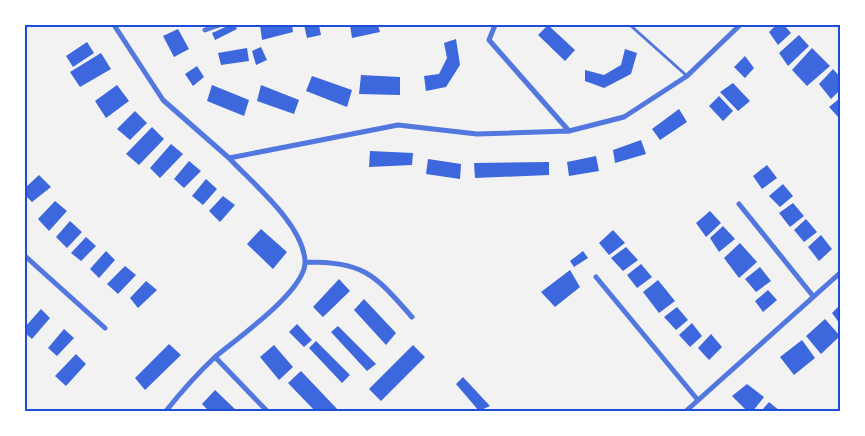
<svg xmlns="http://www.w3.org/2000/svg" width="865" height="436" viewBox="0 0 865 436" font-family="Inter,sans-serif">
<rect width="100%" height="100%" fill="#f2f2f2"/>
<path fill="#3d67dc" d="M230 25H235L237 29 215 40 212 33Z
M260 25H292L293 32 262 40Z
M304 25H319L321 35 307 38Z
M350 25H378L380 32 352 38Z
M548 25 575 50 565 61 538 35Z
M776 25H784L791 33 778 45 769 32Z
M178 29 189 49 174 57 163 36Z
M799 35 809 46 788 66 779 53Z
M456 39 460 65 446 87 426 91 424 76 439 74 447 58 444 43Z
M87 42 94 53 73 67 66 56Z
M261 47 267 60 256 65 252 51Z
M247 48 249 61 221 65 218 53Z
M812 48 830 66 807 86 792 70Z
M625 49 637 53 631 74 604 88 585 81V70L604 75 621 65Z
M101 53 111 69 80 87 70 72Z
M745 56 754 68 745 78 734 67Z
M197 66 204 77 193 86 185 74Z
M833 69 840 77V90L831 99 819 84Z
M361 75 400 77V95L359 94Z
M312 76 352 90 347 107 306 91Z
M733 83 750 101 738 111 720 92Z
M117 85 129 101 106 118 95 101Z
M212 85 249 100 244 116 207 101Z
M261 85 299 100 294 114 257 101Z
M719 96 733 111 723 121 709 106Z
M840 98V119L829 107Z
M679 109 687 122 660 140 652 129Z
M135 111 147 123 130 140 117 129Z
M152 127 164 139 139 165 126 154Z
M641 140 646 154 615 163 613 150Z
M171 144 183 154 160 178 150 168Z
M370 151 413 153 412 165 369 167Z
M596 156 599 171 569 176 567 162Z
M428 159 461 164 460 179 426 174Z
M189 161 201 171 184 188 174 179Z
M549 162V175L475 178 474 163Z
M767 165 777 178 762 189 753 176Z
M39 175 51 187 32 202 25 195V188Z
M206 179 217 189 203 205 192 196Z
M783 184 793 196 780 207 769 196Z
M223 196 235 205 220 222 209 211Z
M55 201 67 211 49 231 38 219Z
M793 203 804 216 790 227 779 213Z
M710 211 721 223 706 237 696 223Z
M806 219 817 232 804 242 794 230Z
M70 221 82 232 67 248 56 237Z
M723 226 735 239 719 252 710 238Z
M261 229 287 252 273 269 247 244Z
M613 230 625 243 609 255 599 243Z
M821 235 832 249 819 261 808 247Z
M86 237 96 246 81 261 71 253Z
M740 243 757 262 739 278 724 258Z
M626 247 638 260 623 271 611 258Z
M106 251 115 260 99 278 90 269Z
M583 251 588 258 574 267 570 261Z
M641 264 652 277 637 288 627 275Z
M125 266 136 275 118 294 107 284Z
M760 267 771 281 756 292 745 279Z
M570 270 580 287 555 307 541 292Z
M339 279 350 291 323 317 313 307Z
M658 280 675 301 659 313 643 292Z
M146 281 157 290 138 308 130 298Z
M768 290 777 300 763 312 755 301Z
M364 299 396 333 386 345 354 310Z
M840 305V324L832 313Z
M677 307 688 320 676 330 664 317Z
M41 309 50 318 32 339 25 333V327Z
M825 319 840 336 821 354 806 336Z
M692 323 702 336 690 347 679 335Z
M297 324 312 340 304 347 289 332Z
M338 326 376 364 367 371 331 332Z
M64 329 74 338 57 356 48 348Z
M711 334 722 347 709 360 698 348Z
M802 340 815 358 794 375 780 357Z
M316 341 350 375 342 383 309 348Z
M169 344 181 355 145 390 135 378Z
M274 345 293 367 279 380 260 357Z
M413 345 425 357 381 401 369 389Z
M76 354 86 364 66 386 55 376Z
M301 371 339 411H315L288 383Z
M463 377 490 406 479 411 456 384Z
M747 384 764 397 753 411H747L732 396Z
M215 390 237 411H209L202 404Z
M769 402 780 411H761Z"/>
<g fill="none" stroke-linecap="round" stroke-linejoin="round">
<path stroke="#5277de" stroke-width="3" d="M630 25 687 76"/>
<path stroke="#5277de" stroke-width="5" d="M114 25 163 100 229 158 398 125 477 134 569 131 624 117 687 76 740 25
M495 25 489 40 569 131
M205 30 219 25
M739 204 813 296
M25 256 105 328
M305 262C365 262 374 274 412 317
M596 277 697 399
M215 357 267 411
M166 411C181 392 197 374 215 357 236 339 307 290 305 261 303 224 253 184 229 158
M686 411 840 273"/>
</g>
<rect width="865" height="436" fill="none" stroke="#ffffff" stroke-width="52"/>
<rect x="26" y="26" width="813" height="384" fill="none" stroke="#1d4ed8" stroke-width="2"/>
</svg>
